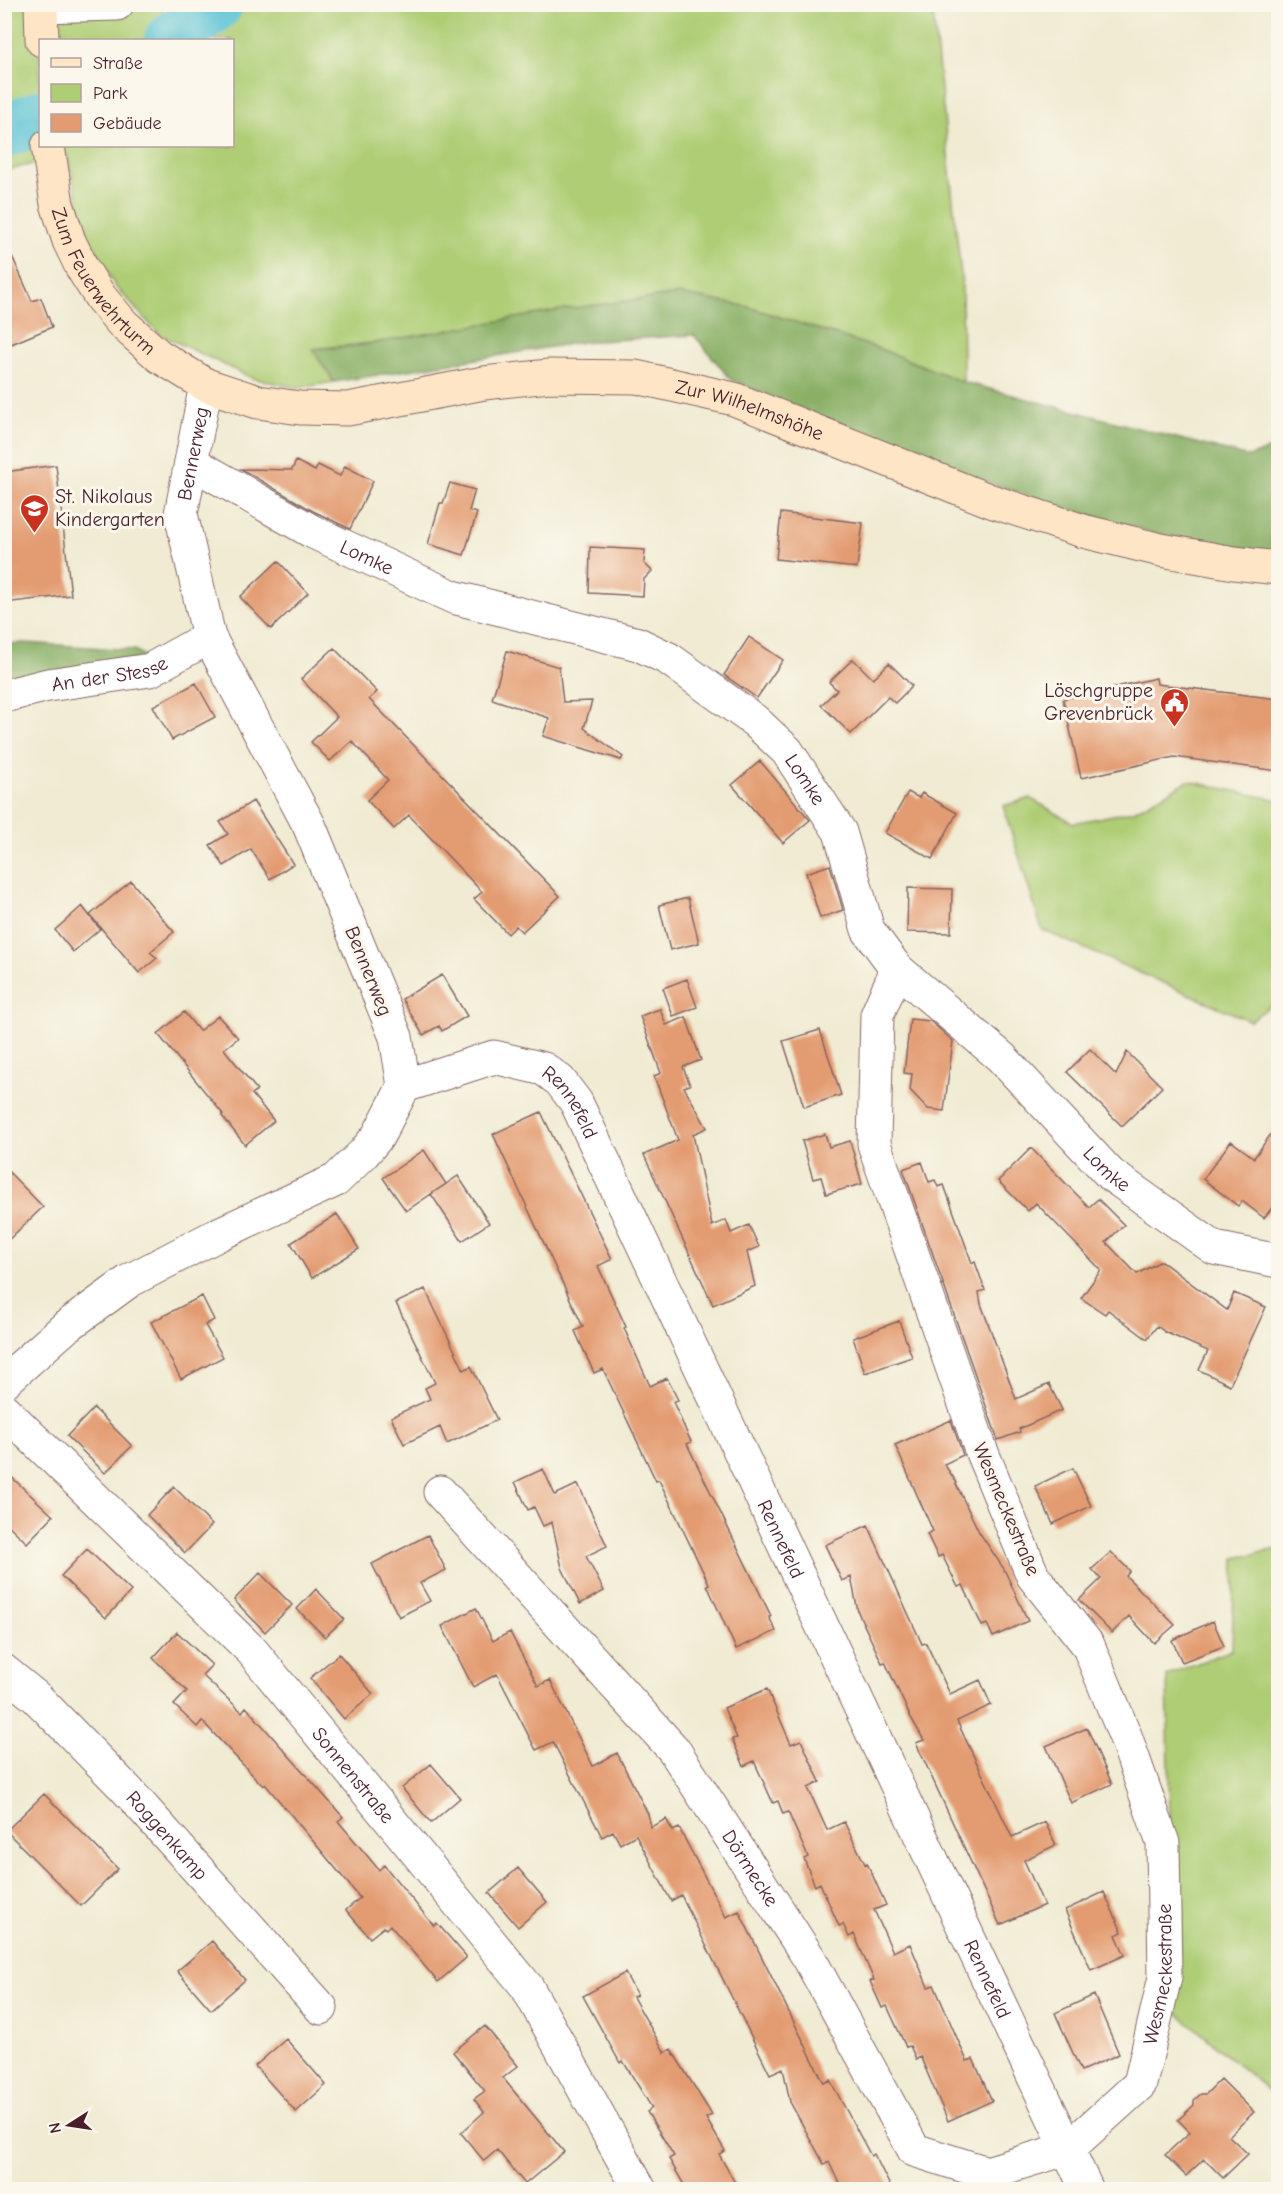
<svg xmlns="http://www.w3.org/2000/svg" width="1283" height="2194" viewBox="0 0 1283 2194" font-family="'Comic Neue',sans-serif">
<rect width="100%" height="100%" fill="#fbf7ec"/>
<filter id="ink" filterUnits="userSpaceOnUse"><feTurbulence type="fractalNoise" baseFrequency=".0167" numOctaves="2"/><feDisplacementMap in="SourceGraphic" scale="12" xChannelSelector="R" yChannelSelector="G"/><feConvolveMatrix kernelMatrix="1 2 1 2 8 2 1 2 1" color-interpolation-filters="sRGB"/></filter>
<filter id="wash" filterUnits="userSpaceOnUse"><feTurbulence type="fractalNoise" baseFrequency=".008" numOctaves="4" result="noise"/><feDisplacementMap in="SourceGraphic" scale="24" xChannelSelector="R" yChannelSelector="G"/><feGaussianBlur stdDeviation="1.35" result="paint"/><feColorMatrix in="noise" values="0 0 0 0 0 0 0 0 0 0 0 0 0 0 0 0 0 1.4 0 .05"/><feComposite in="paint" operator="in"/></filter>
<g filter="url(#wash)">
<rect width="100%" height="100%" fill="#f0ebd2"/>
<path fill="#aecd75" stroke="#7c7650" stroke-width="1.5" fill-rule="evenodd" d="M236 4 932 5 962 284 963 382 880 349 745 306 313 349 334 382 298 388 252 378 159 334 115 286 86 231 67 155 5 171V5H157L193 40ZM40 40H232V146H40Z
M1188 781 1278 800V1000L1250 1021 1042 930 1003 806 1030 798 1073 823 1134 811Z
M1278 1549V2099L1174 2010 1167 1675 1232 1650 1235 1558Z"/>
<path fill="#8ab066" stroke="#6a6848" stroke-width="1.5" d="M679 294 745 306 880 349 963 382 1249 457 1278 445V554L1157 534 1058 506 943 467 731 380 694 335 582 342 334 382 312 349 357 346 566 309Z
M24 643 135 650 150 660 5 688V645Z"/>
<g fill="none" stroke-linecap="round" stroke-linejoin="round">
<path stroke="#57c1d4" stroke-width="54" d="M171 40 216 4
M4 131 40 117"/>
</g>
<g id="blocks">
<path fill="#e39b71" d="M4 238 32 301 41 298 52 327 4 347Z
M296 461 315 471 318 465 340 476 345 466 373 481 350 529 313 511 241 469 292 470Z
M56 465 71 595 4 603V472Z
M450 483 475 490 469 511 477 513 464 555 428 544 440 503H443Z
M781 513 863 523 857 568 776 559Z
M590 547 645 550 644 563 652 571 644 579 643 596 589 593Z
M278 561 308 593 271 629 240 597Z
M749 637 783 660 757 698 724 675Z
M334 648 377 692 369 699 560 896 522 932 516 926 508 934 474 899 482 892 409 815 394 829 367 800 388 780 352 741 330 761 311 742 337 717 301 679Z
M507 651 559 667 563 702 592 701 584 728 623 757 621 760 543 736 549 718 492 699Z
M853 659 873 679 889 663 912 686 895 703 888 697 851 734 821 705 837 690 829 682Z
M1156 678 1157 684 1278 699V771L1174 757 1081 778 1063 699Z
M196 683 215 717 172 740 153 706Z
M760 761 810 820 783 843 732 785Z
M908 792 919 798 922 793 957 813 932 859 885 833Z
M253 801 293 864 270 879 251 849 224 866 210 845 228 834 220 822Z
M830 865 843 910 820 918 806 873Z
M131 881 174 932 150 952 157 958 139 973 90 915Z
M908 888 952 889 951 933 907 932Z
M688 898 699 943 670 950 659 905Z
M82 906 100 929 73 952 55 930Z
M442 975 467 1016 442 1031 439 1026 423 1035 402 999Z
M687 979 697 1007 673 1016 663 988Z
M660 1009 666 1025 686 1017 701 1060 683 1067 690 1085 684 1087 707 1128 693 1134 712 1226 726 1220 731 1233 749 1225 759 1247 747 1252 755 1286 713 1305 644 1155 678 1140 654 1076 661 1073 640 1016Z
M184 1012 199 1031 218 1016 238 1038 224 1049 257 1090 252 1094 274 1121 245 1145 222 1116 223 1114 158 1034Z
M910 1019 930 1021 953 1041 944 1111 928 1109 910 1090 912 1074 904 1073Z
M820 1030 841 1095 804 1107 783 1041Z
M1090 1049 1116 1075 1127 1052 1162 1087 1122 1126 1067 1072Z
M541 1112 612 1259 598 1266 626 1327 624 1328 650 1386 667 1378 678 1400 673 1402 691 1442 687 1444 771 1616 769 1617 776 1631 736 1649 707 1585 709 1584 659 1480 656 1481 603 1369 594 1373 575 1331 583 1327 493 1134Z
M1278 1124V1200L1264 1218 1242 1201 1238 1206 1203 1179 1231 1141 1254 1158Z
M825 1134 829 1147 850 1141 862 1184 826 1194 821 1177 813 1179 802 1141Z
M1031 1148 1089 1207 1098 1199 1124 1225 1106 1242 1137 1274 1161 1261 1227 1310 1234 1293 1266 1307 1230 1385 1199 1370 1208 1351 1165 1332 1157 1326 1147 1339 1108 1310 1105 1314 1081 1298 1101 1270 1036 1203 1028 1211 998 1181Z
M424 1150 446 1184 406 1211 383 1178Z
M922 1162 929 1182 935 1180 938 1187 944 1185 972 1263 975 1262 985 1290 979 1292 981 1304 1016 1399 1049 1384 1062 1410 1019 1429 1020 1432 998 1440 903 1169Z
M4 1167 43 1207 4 1244Z
M458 1176 489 1223 462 1241 431 1194Z
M337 1214 359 1249 312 1278 291 1243Z
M425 1289 464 1370 471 1366 497 1420 447 1444 440 1427 404 1444 391 1417 430 1399 425 1388 435 1383 396 1303Z
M202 1296 214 1320 205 1325 223 1357 181 1379 151 1322Z
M899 1321 912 1357 865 1373 853 1338Z
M94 1408 132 1446 105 1473 67 1436Z
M951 1420 963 1455 944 1464 957 1483 956 1484 979 1532 1004 1569 1028 1621 993 1637 987 1624 982 1626 963 1585 958 1587 942 1555 938 1557 927 1534 933 1531 895 1445Z
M1073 1468 1091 1506 1053 1524 1035 1486Z
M543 1469 555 1495 578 1484 607 1546 586 1556 604 1591 580 1604 562 1568 552 1522 543 1526 534 1507 528 1510 515 1482Z
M4 1470 53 1516 27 1543 4 1521Z
M174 1487 212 1525 185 1553 147 1515Z
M868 1525 922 1644 926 1643 950 1694 980 1680 991 1705 957 1721 1012 1837 1045 1822 1056 1845 1024 1860 1044 1905 1000 1925 916 1743 924 1740 910 1716 885 1662 882 1663 858 1612 851 1577 842 1581 825 1545Z
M428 1535 446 1570 420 1583 430 1601 399 1617 372 1564Z
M87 1549 131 1591 106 1618 61 1576Z
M1111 1552 1130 1571 1126 1576 1175 1625 1154 1643 1129 1616 1112 1633 1079 1600 1101 1579 1092 1569Z
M260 1573 292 1605 265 1632 234 1600Z
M316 1589 344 1619 325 1637 297 1609Z
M476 1608 493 1641 510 1632 538 1686 550 1680 593 1766 617 1753 648 1814 651 1827 666 1819 673 1831 679 1828 726 1917 739 1911 824 2083 830 2080 871 2156 874 2154 892 2190H842L829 2162 824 2164 790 2102 783 2068 770 2074 681 1895 671 1901 636 1835 620 1844 613 1831 602 1837 553 1742 536 1750 497 1674 473 1687 442 1626Z
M1213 1621 1224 1646 1182 1662 1172 1640Z
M177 1632 212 1665 202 1675 242 1712 246 1707 343 1817 338 1821 379 1870 384 1865 434 1926 437 1923 466 1956V1958L438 1982 390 1925 386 1929 384 1927 370 1938 346 1910 360 1898 313 1841 265 1784 263 1786 202 1721 197 1727 174 1705 187 1691 153 1658Z
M339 1654 373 1694 344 1719 310 1678Z
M767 1689 791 1744 801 1740 820 1782 808 1788 827 1830 844 1822 865 1864 867 1863 886 1905 874 1910 893 1952 910 1944 928 1987 934 1985 967 2061 973 2059 992 2101 948 2121 920 2056 916 2059 910 2046 906 2047 887 2006 882 2008 870 1981 874 1980 854 1934 849 1937 843 1924 839 1926 820 1883 815 1886 804 1859 808 1857 788 1812 783 1814 778 1801 773 1803 754 1761 744 1766 732 1739 737 1738 724 1708Z
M1087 1728 1112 1784 1071 1803 1046 1746Z
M431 1764 460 1798 431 1823 402 1788Z
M44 1794 118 1869 81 1906 6 1831Z
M518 1868 547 1902 518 1927 489 1893Z
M1104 1892 1122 1932 1116 1935 1125 1955 1091 1970 1065 1910Z
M212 1941 245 1980 211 2010 177 1971Z
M625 1973 637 1995 633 1997 665 2053 671 2049 712 2115 706 2118 725 2151 719 2154 739 2190H687L669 2159 674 2156 647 2112 652 2108 623 2061 620 2063 583 1996Z
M1094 1995 1119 2054 1081 2071 1055 2013Z
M485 2026 518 2066 503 2078 564 2152 525 2184 497 2150 484 2161 461 2133 484 2112 474 2099 485 2091 453 2052Z
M286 2039 326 2085 296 2112 255 2066Z
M1221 2079 1254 2112 1229 2136 1248 2154 1223 2178 1204 2159 1186 2176 1165 2155 1190 2132 1178 2120 1194 2105V2100L1201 2094H1206Z"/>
</g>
</g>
<g filter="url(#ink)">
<use href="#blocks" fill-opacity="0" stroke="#846665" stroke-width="1.5"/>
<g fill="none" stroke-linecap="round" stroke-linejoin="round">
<defs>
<g id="street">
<path d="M41 6 117 4"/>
<path id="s1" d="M191 462 311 531 453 597 638 644 669 659 755 721 787 751 840 832 868 930 897 969 1001 1057 1110 1174 1214 1248 1278 1261"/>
<path id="s2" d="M4 696 48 685 150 670 209 637"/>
<path id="s3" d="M404 1086 494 1057 544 1069 560 1081 576 1102 1087 2190"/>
<path id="s4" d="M4 1382 66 1327 129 1281 219 1234 336 1180 363 1154 378 1136 404 1086 396 1037 309 825 209 637 181 514 206 385"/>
<path id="s5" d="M4 1410 252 1651 527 1987 640 2190"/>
<path id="s6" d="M440 1492 674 1750 809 1958 914 2150 987 2173 1069 2148 1140 2084 1165 1977 1163 1843 1126 1738 1088 1645 1033 1576 981 1450 874 1144 877 1015 897 969"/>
<path id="s7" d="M4 1671 37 1698 127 1790 321 2008"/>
</g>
<g id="secondary">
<path d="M41 4 42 40"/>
<path id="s8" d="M48 146 57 204 69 241 82 268 101 298 123 324 159 356 206 385 258 402 300 408 348 409 484 383 549 376 636 377 734 399 991 501 1083 531 1161 550 1234 563 1278 568"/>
</g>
</defs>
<use href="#street" stroke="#846665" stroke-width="35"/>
<use href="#secondary" stroke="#846665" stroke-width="35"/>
<use href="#street" stroke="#fff" stroke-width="33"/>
<use href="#secondary" stroke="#fee5c5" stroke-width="33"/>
</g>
</g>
<defs>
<symbol id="school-pin" viewBox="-11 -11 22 30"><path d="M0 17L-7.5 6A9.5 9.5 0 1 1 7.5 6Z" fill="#c8321e" stroke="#fbf7ec"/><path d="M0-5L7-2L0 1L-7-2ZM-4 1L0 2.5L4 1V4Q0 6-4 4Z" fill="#fff"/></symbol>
<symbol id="civic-pin" viewBox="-11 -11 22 30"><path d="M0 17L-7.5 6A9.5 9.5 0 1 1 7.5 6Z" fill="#c8321e" stroke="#fbf7ec"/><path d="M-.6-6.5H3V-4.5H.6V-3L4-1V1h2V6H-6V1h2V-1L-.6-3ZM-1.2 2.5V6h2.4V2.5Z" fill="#fff"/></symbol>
</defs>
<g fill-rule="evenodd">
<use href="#school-pin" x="18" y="492" width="33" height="45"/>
<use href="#civic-pin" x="1158" y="686" width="33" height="45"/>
</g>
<g text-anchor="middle" stroke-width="6" stroke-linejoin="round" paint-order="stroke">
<g font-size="20" fill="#4a1f2b" stroke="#fbf7ec">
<text dy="7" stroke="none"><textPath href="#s8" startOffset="150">Zum Feuerwehrturm</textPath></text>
<text dy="7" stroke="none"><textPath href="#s8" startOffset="855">Zur Wilhelmshöhe</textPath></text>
<text dy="7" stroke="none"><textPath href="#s4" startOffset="1188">Bennerweg</textPath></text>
<text dy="7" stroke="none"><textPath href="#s1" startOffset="200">Lomke</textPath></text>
<text dy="7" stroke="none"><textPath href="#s2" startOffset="108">An der Stesse</textPath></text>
<text dy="7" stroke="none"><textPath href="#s1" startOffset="704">Lomke</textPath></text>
<text transform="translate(369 971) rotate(68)" y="7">Bennerweg</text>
<text dy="7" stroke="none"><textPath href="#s3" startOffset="189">Rennefeld</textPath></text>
<text dy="7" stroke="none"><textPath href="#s1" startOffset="1208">Lomke</textPath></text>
<text transform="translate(1007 1509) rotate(67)" y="7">Wesmeckestraße</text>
<text dy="7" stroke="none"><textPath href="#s3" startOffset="675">Rennefeld</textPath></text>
<text dy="7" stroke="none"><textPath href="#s5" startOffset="506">Sonnenstraße</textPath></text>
<text dy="7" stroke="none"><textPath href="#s7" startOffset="232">Roggenkamp</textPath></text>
<text dy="7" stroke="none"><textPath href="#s6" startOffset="489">Dörmecke</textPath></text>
<text dy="7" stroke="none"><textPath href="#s6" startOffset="1185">Wesmeckestraße</textPath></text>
<text dy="7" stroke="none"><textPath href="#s3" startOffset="1161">Rennefeld</textPath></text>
</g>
<g font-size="20" fill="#4a1f2b" stroke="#fbf7ec" text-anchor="start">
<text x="55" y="503">St. Nikolaus<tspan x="55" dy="23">Kindergarten</tspan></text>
<text x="1153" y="697" text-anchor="end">Löschgruppe<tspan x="1153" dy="23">Grevenbrück</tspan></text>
</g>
</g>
<rect width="1283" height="2194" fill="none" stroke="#fbf7ec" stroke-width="24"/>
<rect x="39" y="39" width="195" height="108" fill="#fbf7ec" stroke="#b4a19f" stroke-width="1.5"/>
<rect x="51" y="58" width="30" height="9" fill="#fee5c5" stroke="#b4a19f" stroke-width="1.5"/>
<text x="93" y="69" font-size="18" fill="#4a1f2b">Straße</text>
<rect x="51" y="84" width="30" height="18" fill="#aecd75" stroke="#b4a19f" stroke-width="1.5"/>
<text x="93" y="99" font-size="18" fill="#4a1f2b">Park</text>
<rect x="51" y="114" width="30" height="18" fill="#e39b71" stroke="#b4a19f" stroke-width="1.5"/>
<text x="93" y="129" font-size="18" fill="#4a1f2b">Gebäude</text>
<g transform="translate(69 2125) rotate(258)" stroke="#fbf7ec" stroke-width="4.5" paint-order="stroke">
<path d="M0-4.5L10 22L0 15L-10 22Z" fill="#4a1f2b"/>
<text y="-9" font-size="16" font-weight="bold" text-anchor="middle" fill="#4a1f2b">N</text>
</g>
</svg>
